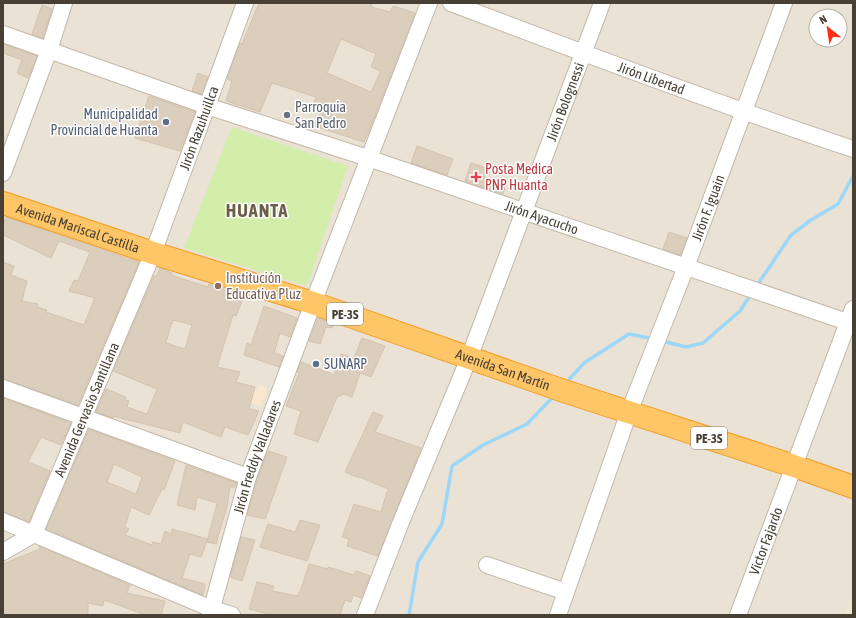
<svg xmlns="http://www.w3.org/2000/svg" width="856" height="618" viewBox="0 0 856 618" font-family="'Asap Condensed',sans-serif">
<rect width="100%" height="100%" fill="#f5f0e6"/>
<path fill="#eae2d4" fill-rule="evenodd" d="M3 3H853V615H3ZM816 16H840V40H816Z"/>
<path fill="#f9e6cf" d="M259 385 268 388 261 406 251 403 255 387 257 389Z"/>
<path fill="#f0e5cf" d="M853 591V615H844Z"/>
<path fill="#d2eeaa" d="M232 127 348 166 307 286 184 248Z"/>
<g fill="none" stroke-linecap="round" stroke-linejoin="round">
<path stroke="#9cd7f9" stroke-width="3.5" d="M756 287 791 235 811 220 838 204 853 176
M662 341 686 347 703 343 740 311 751 294
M565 384 584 363 629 334 654 339
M409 615 418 562 442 524 452 466 483 445 527 424 554 396"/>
</g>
<path fill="#dbcebd" stroke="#d4c3ad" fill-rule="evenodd" d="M259 3H372L371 7 390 12 393 6 415 13 369 131 364 142 314 126 323 106 314 103 316 97 272 83 260 112 226 101 232 81 227 79 240 43 242 44ZM341 39 376 54 371 67 381 71 371 92 327 73Z
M42 5 52 9 43 38 32 34Z
M3 44 37 56 28 78 17 73 22 60 3 53Z
M198 73 208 77 201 94 192 91Z
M149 96 195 112 180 151 135 138Z
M417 146 453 159 447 175 411 163Z
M471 163 487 168 484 179 505 188 503 194 465 181Z
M6 217 139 262 78 405 3 379V262L14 266 11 275 27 281 22 301 38 304 37 307 47 310 46 312 84 325 95 298 69 291 74 280 78 281 90 252 59 241 51 258 3 235V224Z
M669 232 687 238 680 255 663 249Z
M160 268 172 273 171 275 208 287 209 284 244 296 236 316 233 315 217 367 240 372 236 382 255 387 249 409 259 411 248 435 225 427 221 437 183 422 180 433 113 416V418L96 412 106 389 126 397 125 400 129 401 127 407 147 414 157 389 113 371 154 276H157ZM173 320 192 325 185 349 166 343 171 324H172Z
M264 306 297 318 290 337 280 333 274 353 283 356 279 367 244 355 247 343 251 345Z
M318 318 334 324 332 328 326 327 320 344 309 341Z
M362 338 385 346 371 377 360 373 352 397 344 394 337 397 318 442 294 434 301 411 286 406 299 373 297 372 301 362 334 375 341 354 354 358Z
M3 398 71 423 61 445 41 437 28 462 50 471 29 522 3 512Z
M373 412 383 416 375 432 421 448 378 556 347 546 349 539 342 537 354 504 381 512 388 489 360 477 359 478 345 472Z
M89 429 175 461 164 490 162 489 149 515 131 507 125 527 129 529 125 535 152 545 153 542 161 544 165 531 171 534 172 529 208 539 201 557 190 554 182 578 205 584 203 595 46 529ZM114 464 142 477 136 494 107 482Z
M268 451 287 457 265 519 247 515 257 480Z
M186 465 237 483 235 487H230L227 507 216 544 207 542 217 503 197 497 195 510 177 505Z
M300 520 320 525 307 561 260 547 268 524 295 532Z
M241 537 255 540 242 581 230 577Z
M39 546 130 585 127 593 165 601 161 615H146L104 600 103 606 88 603V615H3V564L40 549Z
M309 564 328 569V567L354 575 356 571 370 576 361 598 353 595 351 602 345 600 340 615H272L249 609 257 582 274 586 272 591 298 596 299 592H300Z"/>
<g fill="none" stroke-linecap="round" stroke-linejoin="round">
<defs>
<g id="minor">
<path id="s1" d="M451 3C585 54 718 104 853 149"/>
<path id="s2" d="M3 34 207 106 368 158 853 324"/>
<path d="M3 173 49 50 64 3"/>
<path d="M3 388 248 477"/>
<path d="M3 521 212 609 232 615"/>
<path id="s3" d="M3 552 34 534 153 253 245 3"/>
<path d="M487 565 566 592"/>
<path id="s4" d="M210 615 248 477 313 303 429 3"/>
<path id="s5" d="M365 615 401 522 469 358 602 3"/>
<path id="s6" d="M558 615 629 412 686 267 784 3"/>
<path id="s7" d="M738 615 853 309"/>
</g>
<g id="highway">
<path id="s8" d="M3 203 153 253 313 303 564 391 794 466 853 487"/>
</g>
</defs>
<use href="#minor" stroke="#c2b8a8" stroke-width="18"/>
<use href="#highway" stroke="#f09d26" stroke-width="24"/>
<use href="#minor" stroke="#fff" stroke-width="16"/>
<use href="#highway" stroke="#ffc668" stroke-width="22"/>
</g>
<circle fill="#6b7280" stroke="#fff" stroke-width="1.5" cx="287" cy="115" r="4"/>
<g fill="#5c6f8a" stroke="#fff" stroke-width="1.5">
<circle cx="166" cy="122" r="4"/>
<circle cx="316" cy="364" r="4"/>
</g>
<path fill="#e0444e" stroke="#fff" stroke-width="1.5" d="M474 171h4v4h4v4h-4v4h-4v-4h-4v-4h4z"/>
<circle fill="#8d6e63" stroke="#fff" stroke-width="1.5" cx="218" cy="286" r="4"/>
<g text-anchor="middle" stroke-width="3" stroke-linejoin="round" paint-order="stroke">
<g fill="#fff" stroke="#807972" stroke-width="1">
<rect x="327" y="303" width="36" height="22" rx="3"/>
<rect x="691" y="427" width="36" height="22" rx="3"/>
</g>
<g font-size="13" font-weight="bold" fill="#494035">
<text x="345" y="319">PE-3S</text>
<text x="709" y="443">PE-3S</text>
</g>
<g font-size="14" fill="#494035" stroke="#fff">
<text dy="5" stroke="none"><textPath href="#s1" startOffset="214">Jirón Libertad</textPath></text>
<text dy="5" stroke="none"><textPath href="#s5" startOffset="551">Jirón Bolognessi</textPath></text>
<text dy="5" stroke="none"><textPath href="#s3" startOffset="474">Jirón Razuhuillca</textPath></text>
<text dy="5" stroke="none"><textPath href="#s6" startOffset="434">Jirón F. Iguain</textPath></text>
<text dy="5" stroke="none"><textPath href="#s2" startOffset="569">Jirón Ayacucho</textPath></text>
<text dy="5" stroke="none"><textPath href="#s8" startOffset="79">Avenida Mariscal Castilla</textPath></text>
<text dy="5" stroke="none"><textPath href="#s8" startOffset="527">Avenida San Martín</textPath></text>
<text dy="5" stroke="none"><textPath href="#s3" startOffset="171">Avenida Gervasio Santillana</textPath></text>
<text dy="5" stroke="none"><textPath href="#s4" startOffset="165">Jirón Freddy Valladares</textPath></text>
<text dy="5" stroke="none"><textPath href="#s7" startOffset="79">Victor Fajardo</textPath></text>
</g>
<g font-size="14" fill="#5b616d" stroke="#fff" text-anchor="start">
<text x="295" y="112">Parroquia<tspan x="295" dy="16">San Pedro</tspan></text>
</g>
<g font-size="14" fill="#4e5e75" stroke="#fff" text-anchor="end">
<text x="158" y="119">Municipalidad<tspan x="158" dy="16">Provincial de Huanta</tspan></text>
<text x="324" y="369" text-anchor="start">SUNARP</text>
</g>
<g font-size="14" fill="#be3a42" stroke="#fff" text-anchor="start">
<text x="485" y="174">Posta Medica<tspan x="485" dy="16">PNP Huanta</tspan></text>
</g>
<g font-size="14" fill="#785e54" stroke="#fff" text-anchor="start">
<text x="226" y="283">Institución<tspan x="226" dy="16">Educativa Pluz</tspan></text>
</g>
<g font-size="18" font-weight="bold" letter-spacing="1" fill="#6d5e4a" stroke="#fff">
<text x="257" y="217">HUANTA</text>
</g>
</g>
<rect width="856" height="618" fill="none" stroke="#494035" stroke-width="8"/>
<g transform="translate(828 28) rotate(330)"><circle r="19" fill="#ffffff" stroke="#b6b3ae"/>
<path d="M0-3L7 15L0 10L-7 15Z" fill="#ff2d14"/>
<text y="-6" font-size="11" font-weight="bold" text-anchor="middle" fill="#494035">N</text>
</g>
</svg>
